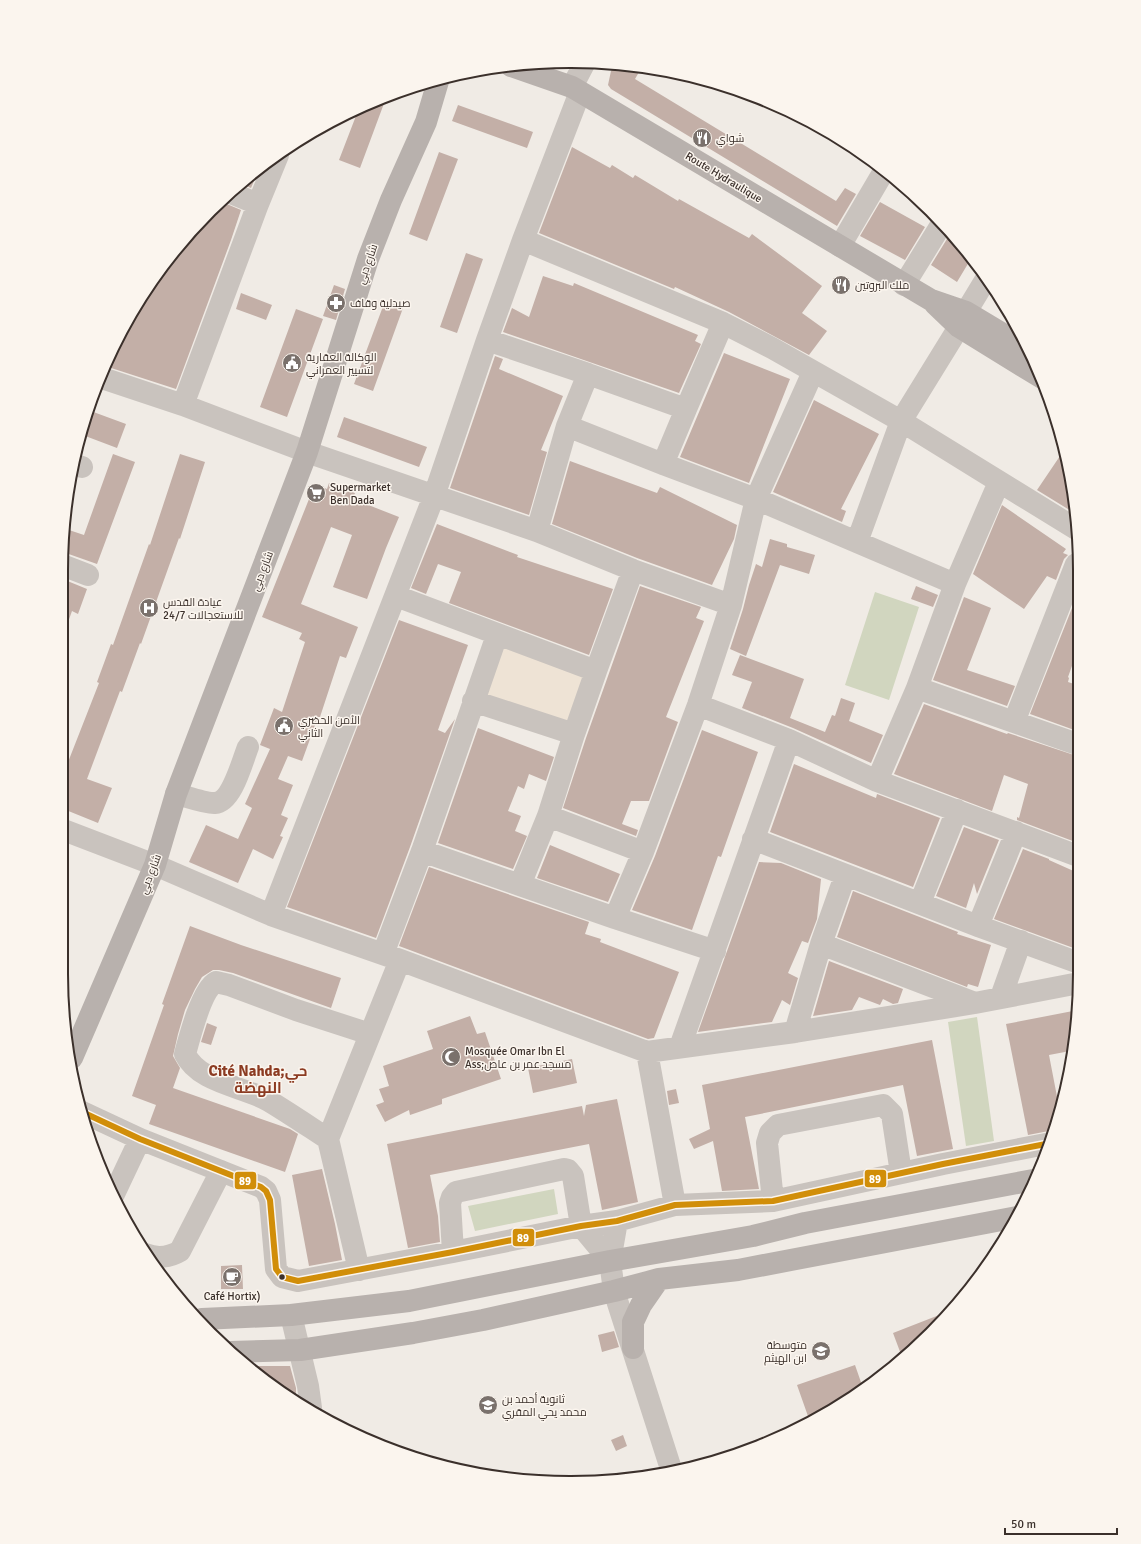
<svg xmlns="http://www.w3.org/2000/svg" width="1141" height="1544" viewBox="0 0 1141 1544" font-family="Signika,Cairo,sans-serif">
<rect width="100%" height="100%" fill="#f0ebe5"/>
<path fill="#d1d6bf" d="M875 592 919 607 889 700 845 685Z
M977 1017 994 1141 966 1146 948 1022Z
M554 1189 558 1214 475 1231 468 1206Z"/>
<path fill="#eee3d5" d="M500 644 584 676 565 727 481 696Z"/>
<path fill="#c3afa7" d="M615 65 642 67 635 79 836 201 845 188 856 194 837 226 611 89 608 85 611 71Z
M386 98 360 168 339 160 359 108Z
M458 105 533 132 527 148 452 121Z
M572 147 610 168 612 165 633 178 635 175 678 201 679 199 749 238 752 234 822 286 802 313 827 331 809 355 729 312 675 287 674 289 539 233Z
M439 152 458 159 427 241 409 234Z
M260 167 251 188 242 184 245 181Z
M222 202 241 210 231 240 176 389 105 366 147 288 187 235 193 238 199 223Z
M880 202 925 227 905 260 860 236Z
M950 234 972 257 957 282 931 265Z
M466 253 483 259 457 333 440 327Z
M543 276 573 286 574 283 698 335 695 341 701 344 679 393 503 332 512 308 529 317Z
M334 285 345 289 336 320 323 316Z
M241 293 272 305 266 320 236 309Z
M385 301 403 308 373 391 354 384Z
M296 309 323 319 287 417 260 407Z
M724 353 790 379 749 483 680 457Z
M495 356 503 359 499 369 563 396 541 450 547 452 529 515 450 488Z
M814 400 879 434 841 509 846 511 842 522 773 492Z
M88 410 126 424 117 448 80 434Z
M344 417 427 447 419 467 337 437Z
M1062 453 1076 504V514L1037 490Z
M113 454 135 462 97 564 63 552 66 529 84 535Z
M180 454 205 462 180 539 179 538 141 644 140 643 122 692 120 691 87 779 112 788 98 823 61 808V780L99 683 97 682 111 644 113 645 149 544 150 545Z
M570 461 657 493 660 487 737 525 734 539 712 585 637 558 552 524Z
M329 483 355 493 353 499 399 517 386 548 367 599 333 587 352 535 331 527 301 604 358 627 346 658 340 656 320 717H318L302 761 288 756 278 779 293 785 281 815 288 818 280 836 283 837 273 859 253 849 238 883 189 862 206 825 238 839 252 808 245 804 270 749 260 745 274 708 282 712 305 642 299 639 302 633 262 617 315 484 327 489Z
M1002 505 1066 549 1063 553 1068 555 1064 559 1056 580 1047 576 1024 609 973 574Z
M437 524 518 555 517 557 613 589 589 655 449 603 461 572 438 564 426 594 411 588Z
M770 539 787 544V547L815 555 809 574 780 565 746 656 730 649 743 609 749 585 756 564 762 567Z
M65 580 87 589 78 614 72 611 62 639 61 638V591Z
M640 586 701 607 696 618 704 621 666 717 678 722 649 801H631L622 824 638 830 636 836 563 808 586 738Z
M916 586 938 595 933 607 911 599Z
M964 597 991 608 967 670 1015 686 1007 706 933 680Z
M1076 598 1077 652 1068 677 1069 678 1068 682 1077 685V731L1030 714Z
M399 620 468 645 438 730 445 733 455 719 410 847 376 938 287 907Z
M740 655 804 679 790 718 825 732 832 715 835 716 841 698 855 703 849 721 883 735 871 763 793 728 742 708 752 682 732 675Z
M924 704 1007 734 1008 733 1077 756 1078 843 1017 820V817L1019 818 1028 784 1004 775 992 811 894 774Z
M478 728 554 757 546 781 529 774 524 789 518 786 508 811 521 816 515 831 527 836 513 869 438 843Z
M702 730 758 752 721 857 718 856 692 930 632 910 655 856Z
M794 764 876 798 877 794 940 818 913 887 770 832Z
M964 827 999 840 977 894 974 883 966 908 936 896Z
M550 845 620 874 608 902 537 878Z
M1023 849 1049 859V860L1078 873 1079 950 994 919Z
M759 862 781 863 821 879 817 919 808 943 802 941 788 973 798 978 790 1005 782 1000 772 1022 698 1032Z
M429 867 589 922 585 934 601 939 600 942 679 972 654 1038 648 1039 399 946Z
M853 891 958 932 957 934 991 945 978 987 968 984 967 987 837 937Z
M190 926 241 945 341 978 331 1008 233 973 219 970H213L202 977 195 989 185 1010 178 1034 173 1056 180 1068 173 1088 290 1129 298 1134 285 1172 149 1124 156 1105 132 1096 164 1005 162 1004Z
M829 961 903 989 898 1003 893 1004 883 999 880 1005 859 997 852 1010 813 1016Z
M1078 1010 1070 1051 1049 1055 1059 1107 1054 1130 1028 1135 1006 1024Z
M470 1016 477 1034 485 1032 501 1079 442 1099V1104L410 1115 409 1110 385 1122 376 1105 384 1102 379 1089 389 1086 383 1066 433 1049 427 1031Z
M207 1023 217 1027 211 1045 201 1042Z
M932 1040 953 1149 917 1156 903 1085 745 1117 759 1189 722 1191 713 1141 694 1149 689 1139 710 1129 702 1085Z
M572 1059 577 1083 533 1093 528 1068Z
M676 1089 679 1103 669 1105 667 1091Z
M617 1099 638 1202 602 1210 589 1144 430 1175 438 1216 440 1242 408 1248 387 1144 582 1106 584 1116 586 1105Z
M322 1169 335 1224 342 1260 309 1266 292 1175Z
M242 1265 243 1289H221V1266Z
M952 1310H953L902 1357 893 1333Z
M614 1331 619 1347 602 1352 598 1335Z
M855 1365 863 1388 809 1419 797 1385Z
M248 1366H290L296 1388V1398Z
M623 1435 627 1446 616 1451 611 1440Z"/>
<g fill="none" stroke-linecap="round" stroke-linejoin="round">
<path stroke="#c9c3be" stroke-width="22" d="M572 87 584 64
M231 193 258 204
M523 240 723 323 772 348 901 421 1076 529
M840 246 884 171
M904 285 941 225
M487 340 588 374 567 426 537 531
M588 374 686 409 663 464
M99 377 183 405 307 452 537 531 633 570 731 605 698 705 643 852 615 918 715 951
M183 405 258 204 278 155
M686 409 723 323
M567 426 663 464 756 499 955 584 917 688 1077 744
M75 465 82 467
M857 542 901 421 959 327 966 312 986 279
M62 565 88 575
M955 584 999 482
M396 596 596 671 574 734 548 816 520 885 615 918
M731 605 756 499 813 372
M596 671 633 570
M473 701 574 734
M698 705 789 740
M1014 722 1076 564
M877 781 917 688
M176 794C185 796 206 804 215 803 232 802 242 762 248 747
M548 816 643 852
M61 829 155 865 271 915 400 960 647 1052 795 1032 975 1003 1079 983
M753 839 978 926 1079 963
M422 851 520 885
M920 903 957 810
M271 915 434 496 487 340 523 240 580 92
M978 926 1016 832
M821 944 975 1003
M383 954 422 851 497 635
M1001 997 1021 941
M795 1032 821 944 845 876
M680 1047 789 740 877 781 1078 856
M647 1052 675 1205
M80 1111 140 1139 261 1187 266 1191 270 1200 276 1269 282 1277 298 1281 453 1252 581 1226 617 1221 675 1205 773 1201 943 1164 1051 1143
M328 1139C308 1126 289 1113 269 1101 243 1086 199 1083 185 1054 189 1039 202 989 216 982L229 985 296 1010 370 1034
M114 1194 140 1139
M773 1201 767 1143 770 1133 778 1125 883 1105 892 1114 901 1173
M617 1221 610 1261 614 1291 671 1469
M453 1252 450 1203 452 1197 456 1192 564 1169 568 1170 573 1176 581 1226 610 1261
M145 1254C157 1259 170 1257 180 1251L221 1171
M359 1270 328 1139 400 960
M291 1315 308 1386 311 1408"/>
<path stroke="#b8b1ad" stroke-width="22" d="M511 66 572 87 931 300 966 312 1026 348
M935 304 959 327 1042 378
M72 1058 155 865 176 794 307 452 368 259 391 200 426 122 439 78
M202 1319 291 1315 409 1301 610 1261 753 1236 805 1223 1033 1180
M633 1348V1322L641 1305 659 1279
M230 1352 300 1350 413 1333 483 1320 614 1291 659 1279 738 1270 1017 1217"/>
<defs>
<path id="bus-1" d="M80 1111 140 1139 261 1187 266 1191 270 1200 276 1269 282 1277 298 1281 453 1252 581 1226 617 1221 675 1205 773 1201 943 1164 1051 1143"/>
</defs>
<use href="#bus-1" stroke="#fbf5ee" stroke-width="9"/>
<use href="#bus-1" stroke="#d18e09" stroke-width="6"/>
</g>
<defs>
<symbol id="restaurant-disc" viewBox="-11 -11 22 22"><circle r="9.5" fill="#7a716c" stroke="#fbf5ee"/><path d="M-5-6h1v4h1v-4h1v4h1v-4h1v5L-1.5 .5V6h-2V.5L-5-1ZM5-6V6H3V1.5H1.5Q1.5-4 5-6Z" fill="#fff"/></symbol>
<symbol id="pharmacy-disc" viewBox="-11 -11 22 22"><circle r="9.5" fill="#7a716c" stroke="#fbf5ee"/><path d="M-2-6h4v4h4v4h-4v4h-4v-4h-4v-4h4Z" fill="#fff"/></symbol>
<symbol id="civic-disc" viewBox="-11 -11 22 22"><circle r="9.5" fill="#7a716c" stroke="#fbf5ee"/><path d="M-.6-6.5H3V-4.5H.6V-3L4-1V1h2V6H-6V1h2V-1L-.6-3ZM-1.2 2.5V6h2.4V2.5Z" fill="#fff"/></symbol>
<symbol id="supermarket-disc" viewBox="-11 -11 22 22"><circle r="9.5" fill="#7a716c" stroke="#fbf5ee"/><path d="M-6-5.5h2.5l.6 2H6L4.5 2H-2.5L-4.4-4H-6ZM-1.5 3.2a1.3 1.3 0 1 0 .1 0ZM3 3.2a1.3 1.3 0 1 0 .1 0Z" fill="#fff"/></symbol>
<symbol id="hospital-disc" viewBox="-11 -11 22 22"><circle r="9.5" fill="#7a716c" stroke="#fbf5ee"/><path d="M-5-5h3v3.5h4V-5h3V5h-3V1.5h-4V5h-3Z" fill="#fff"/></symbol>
<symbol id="mosque-disc" viewBox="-11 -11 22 22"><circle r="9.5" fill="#7a716c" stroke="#fbf5ee"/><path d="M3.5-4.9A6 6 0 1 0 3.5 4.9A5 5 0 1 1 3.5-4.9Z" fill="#fff"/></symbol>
<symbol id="cafe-disc" viewBox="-11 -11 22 22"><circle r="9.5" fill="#7a716c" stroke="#fbf5ee"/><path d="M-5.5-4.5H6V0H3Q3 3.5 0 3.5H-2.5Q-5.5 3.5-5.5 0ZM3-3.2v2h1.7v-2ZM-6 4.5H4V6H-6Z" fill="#fff"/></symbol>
<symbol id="school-disc" viewBox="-11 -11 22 22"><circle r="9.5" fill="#7a716c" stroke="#fbf5ee"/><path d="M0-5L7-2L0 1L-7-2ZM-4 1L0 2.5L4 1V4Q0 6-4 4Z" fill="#fff"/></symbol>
</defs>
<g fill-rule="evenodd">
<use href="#restaurant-disc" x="691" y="127" width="22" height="22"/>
<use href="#restaurant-disc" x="830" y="274" width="22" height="22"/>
<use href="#pharmacy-disc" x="325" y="292" width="22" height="22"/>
<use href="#civic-disc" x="281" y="352" width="22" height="22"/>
<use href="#supermarket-disc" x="305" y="482" width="22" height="22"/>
<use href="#hospital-disc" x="138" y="597" width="22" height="22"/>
<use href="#civic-disc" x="273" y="715" width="22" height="22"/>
<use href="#mosque-disc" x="440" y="1046" width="22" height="22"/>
<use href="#cafe-disc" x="221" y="1266" width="22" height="22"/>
<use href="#school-disc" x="810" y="1340" width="22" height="22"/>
<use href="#school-disc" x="477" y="1394" width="22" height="22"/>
</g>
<circle fill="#3b302b" stroke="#fbf5ee" stroke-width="1.5" cx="282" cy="1277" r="3.5"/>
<g text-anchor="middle" stroke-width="3" stroke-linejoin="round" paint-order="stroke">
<g font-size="11" fill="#3b302b" stroke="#fbf5ee" text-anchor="start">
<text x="716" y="142">شواي</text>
<text x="855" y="289">ملك البروتين</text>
<text x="350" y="307">صيدلية وقاف</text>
<text x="306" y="361">الوكالة العقارية<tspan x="306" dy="13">لتسيير العمراني</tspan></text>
<text x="330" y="491">Supermarket<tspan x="330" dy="13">Ben Dada</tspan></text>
<text x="163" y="606">عيادة القدس<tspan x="163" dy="13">للاستعجالات 24/7</tspan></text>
<text x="298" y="724">الأمن الحضري<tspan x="298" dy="13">الثاني</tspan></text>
<text x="465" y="1055">Mosquée Omar Ibn El<tspan x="465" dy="13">Ass;مسجد عمر بن عاص</tspan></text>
<text x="232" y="1300" text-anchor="middle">Café Hortix)</text>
<text x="807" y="1349" text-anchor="end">متوسطة<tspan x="807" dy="13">ابن الهيثم</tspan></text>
<text x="502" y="1403">ثانوية أحمد بن<tspan x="502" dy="13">محمد يحي المقري</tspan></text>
</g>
<g font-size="11" fill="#3b302b" stroke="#fbf5ee">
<text transform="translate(724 177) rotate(31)" y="4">Route Hydraulique</text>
<text transform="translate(367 264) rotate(-71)" y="4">شارع دبي</text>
<text transform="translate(262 571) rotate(-69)" y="4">شارع دبي</text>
<text transform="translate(150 874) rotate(-69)" y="4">شارع دبي</text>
</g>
<g font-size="15" font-weight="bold" fill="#8c3b22" stroke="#fbf5ee">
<text x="258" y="1076">Cité Nahda;حي<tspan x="258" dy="17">النهضة</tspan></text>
</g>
</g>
<path d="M0 0H1141V1544H0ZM570 68H571A502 502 0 0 1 1073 570V974A502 502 0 0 1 571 1476H570A502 502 0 0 1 68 974V570A502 502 0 0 1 570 68Z" fill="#fbf5ee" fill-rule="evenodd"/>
<path fill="none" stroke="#3b302b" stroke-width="2" d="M570 68H571A502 502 0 0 1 1073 570V974A502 502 0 0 1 571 1476H570A502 502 0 0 1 68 974V570A502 502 0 0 1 570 68Z"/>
<g stroke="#fbf5ee" stroke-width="1.5">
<rect x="864" y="1169" width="23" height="19" rx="4" fill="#d18e09"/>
<rect x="234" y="1171" width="23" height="19" rx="4" fill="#d18e09"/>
<rect x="512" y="1228" width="23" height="19" rx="4" fill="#d18e09"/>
</g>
<g font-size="11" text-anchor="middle" font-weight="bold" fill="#fff">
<text x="875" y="1183">89</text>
<text x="245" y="1185">89</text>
<text x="523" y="1242">89</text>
</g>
<path d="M1005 1528v6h112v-6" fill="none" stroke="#3b302b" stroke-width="2"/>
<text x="1011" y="1528" font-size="12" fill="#3b302b" stroke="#fbf5ee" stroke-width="3" paint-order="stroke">50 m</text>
</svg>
